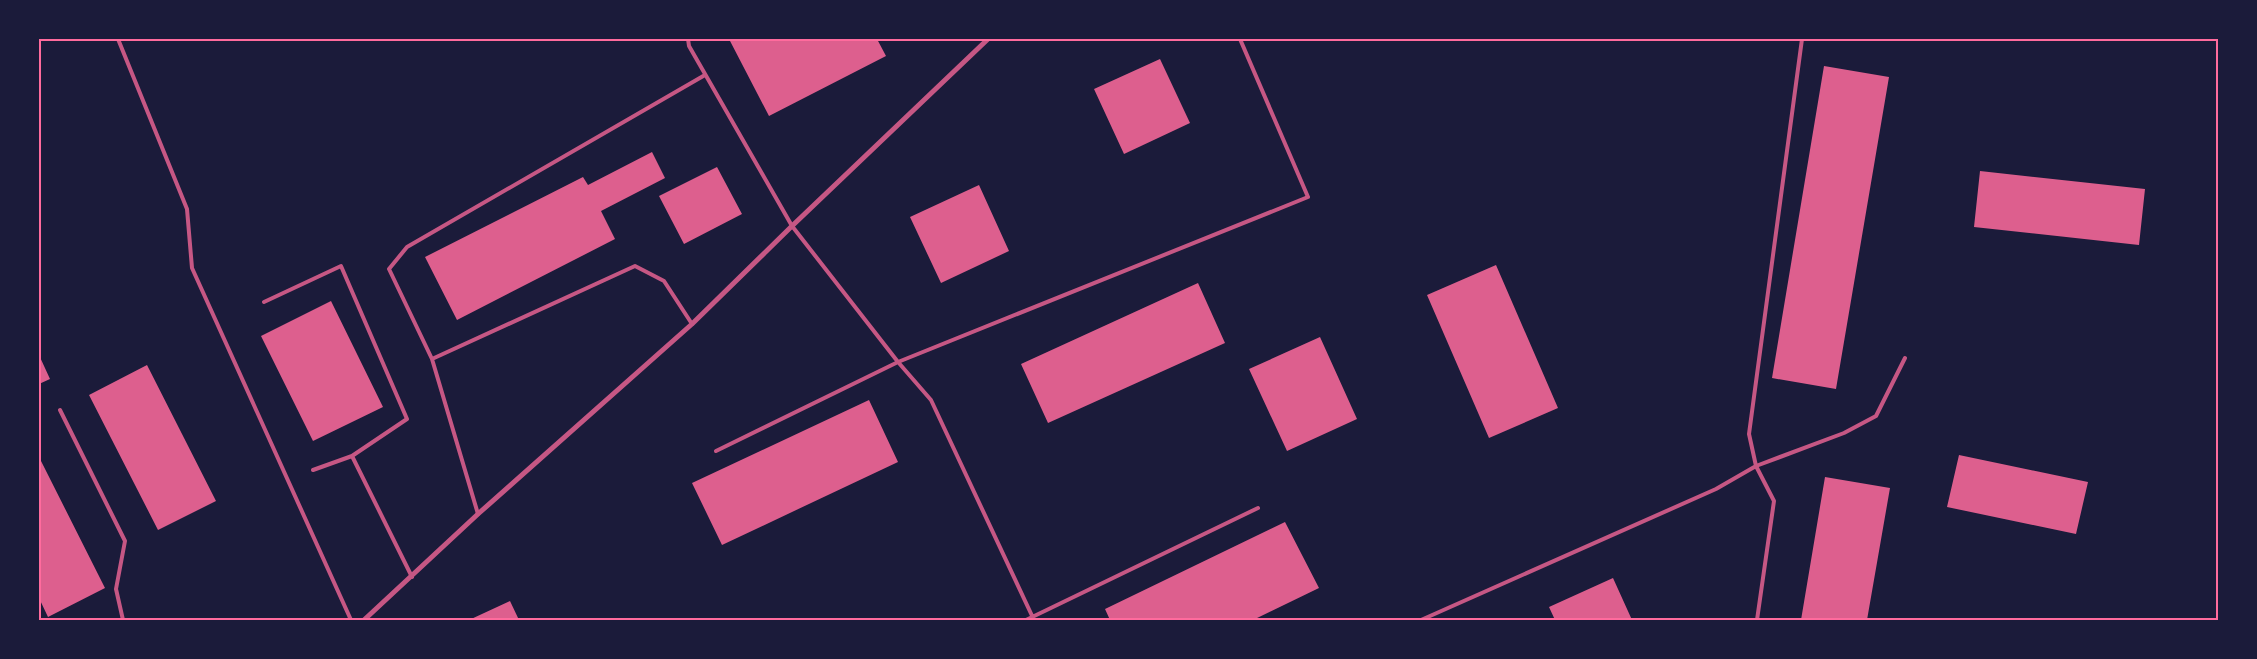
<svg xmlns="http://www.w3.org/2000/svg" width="2257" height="659" viewBox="0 0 2257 659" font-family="'Sofia Sans Condensed',sans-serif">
<rect width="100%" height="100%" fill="#1b1b3a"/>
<path fill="#dd5f8e" d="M729 39H877L886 56 769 116Z
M1160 59 1190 123 1124 154 1094 89Z
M1824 66 1889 77 1836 389 1772 378Z
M652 152 665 178 601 211 615 239 457 320 425 257 583 177 588 185Z
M717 167 742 214 684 244 659 196Z
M1980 171 2145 189 2139 245 1974 227Z
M979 185 1009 251 941 283 910 217Z
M1496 265 1558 408 1489 438 1427 295Z
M1198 283 1225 343 1048 423 1021 364Z
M331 301 383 407 313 441 261 336Z
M1320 337 1357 419 1287 451 1249 369Z
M39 355 50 379 39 384Z
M147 365 216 501 158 530 89 395Z
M869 400 898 462 722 545 692 483Z
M1959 455 2088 482 2076 534 1947 507Z
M39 457 105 588 48 617 39 598Z
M1825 477 1890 488 1867 620H1801Z
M1285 522 1319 588 1253 620H1110L1105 609Z
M1613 578 1632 620H1555L1549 607Z
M510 601 519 620H469Z"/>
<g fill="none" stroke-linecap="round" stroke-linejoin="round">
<path stroke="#c65784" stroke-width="4" d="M118 39 187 209 192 268 351 620
M688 39 689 46 792 226 898 362 931 400 1034 620
M264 302 341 266 407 419 352 456 313 470
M432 359 635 266 664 281 692 324
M60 410 125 541 116 589 123 620
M716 451 898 362 1308 197 1240 39
M352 456 412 577
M478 514 432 359 389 269 407 247 705 75
M1026 620 1258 508
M1421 620 1716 489 1756 466 1844 433 1876 416 1905 358
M1757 620 1774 501 1756 466 1749 434 1802 39"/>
<path stroke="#c65784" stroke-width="5" d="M364 620 478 514 692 324 792 226 988 39"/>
</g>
<rect width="2257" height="659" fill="none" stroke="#1b1b3a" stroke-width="80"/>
<rect x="40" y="40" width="2177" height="579" fill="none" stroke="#ff6b9d" stroke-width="2"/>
</svg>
